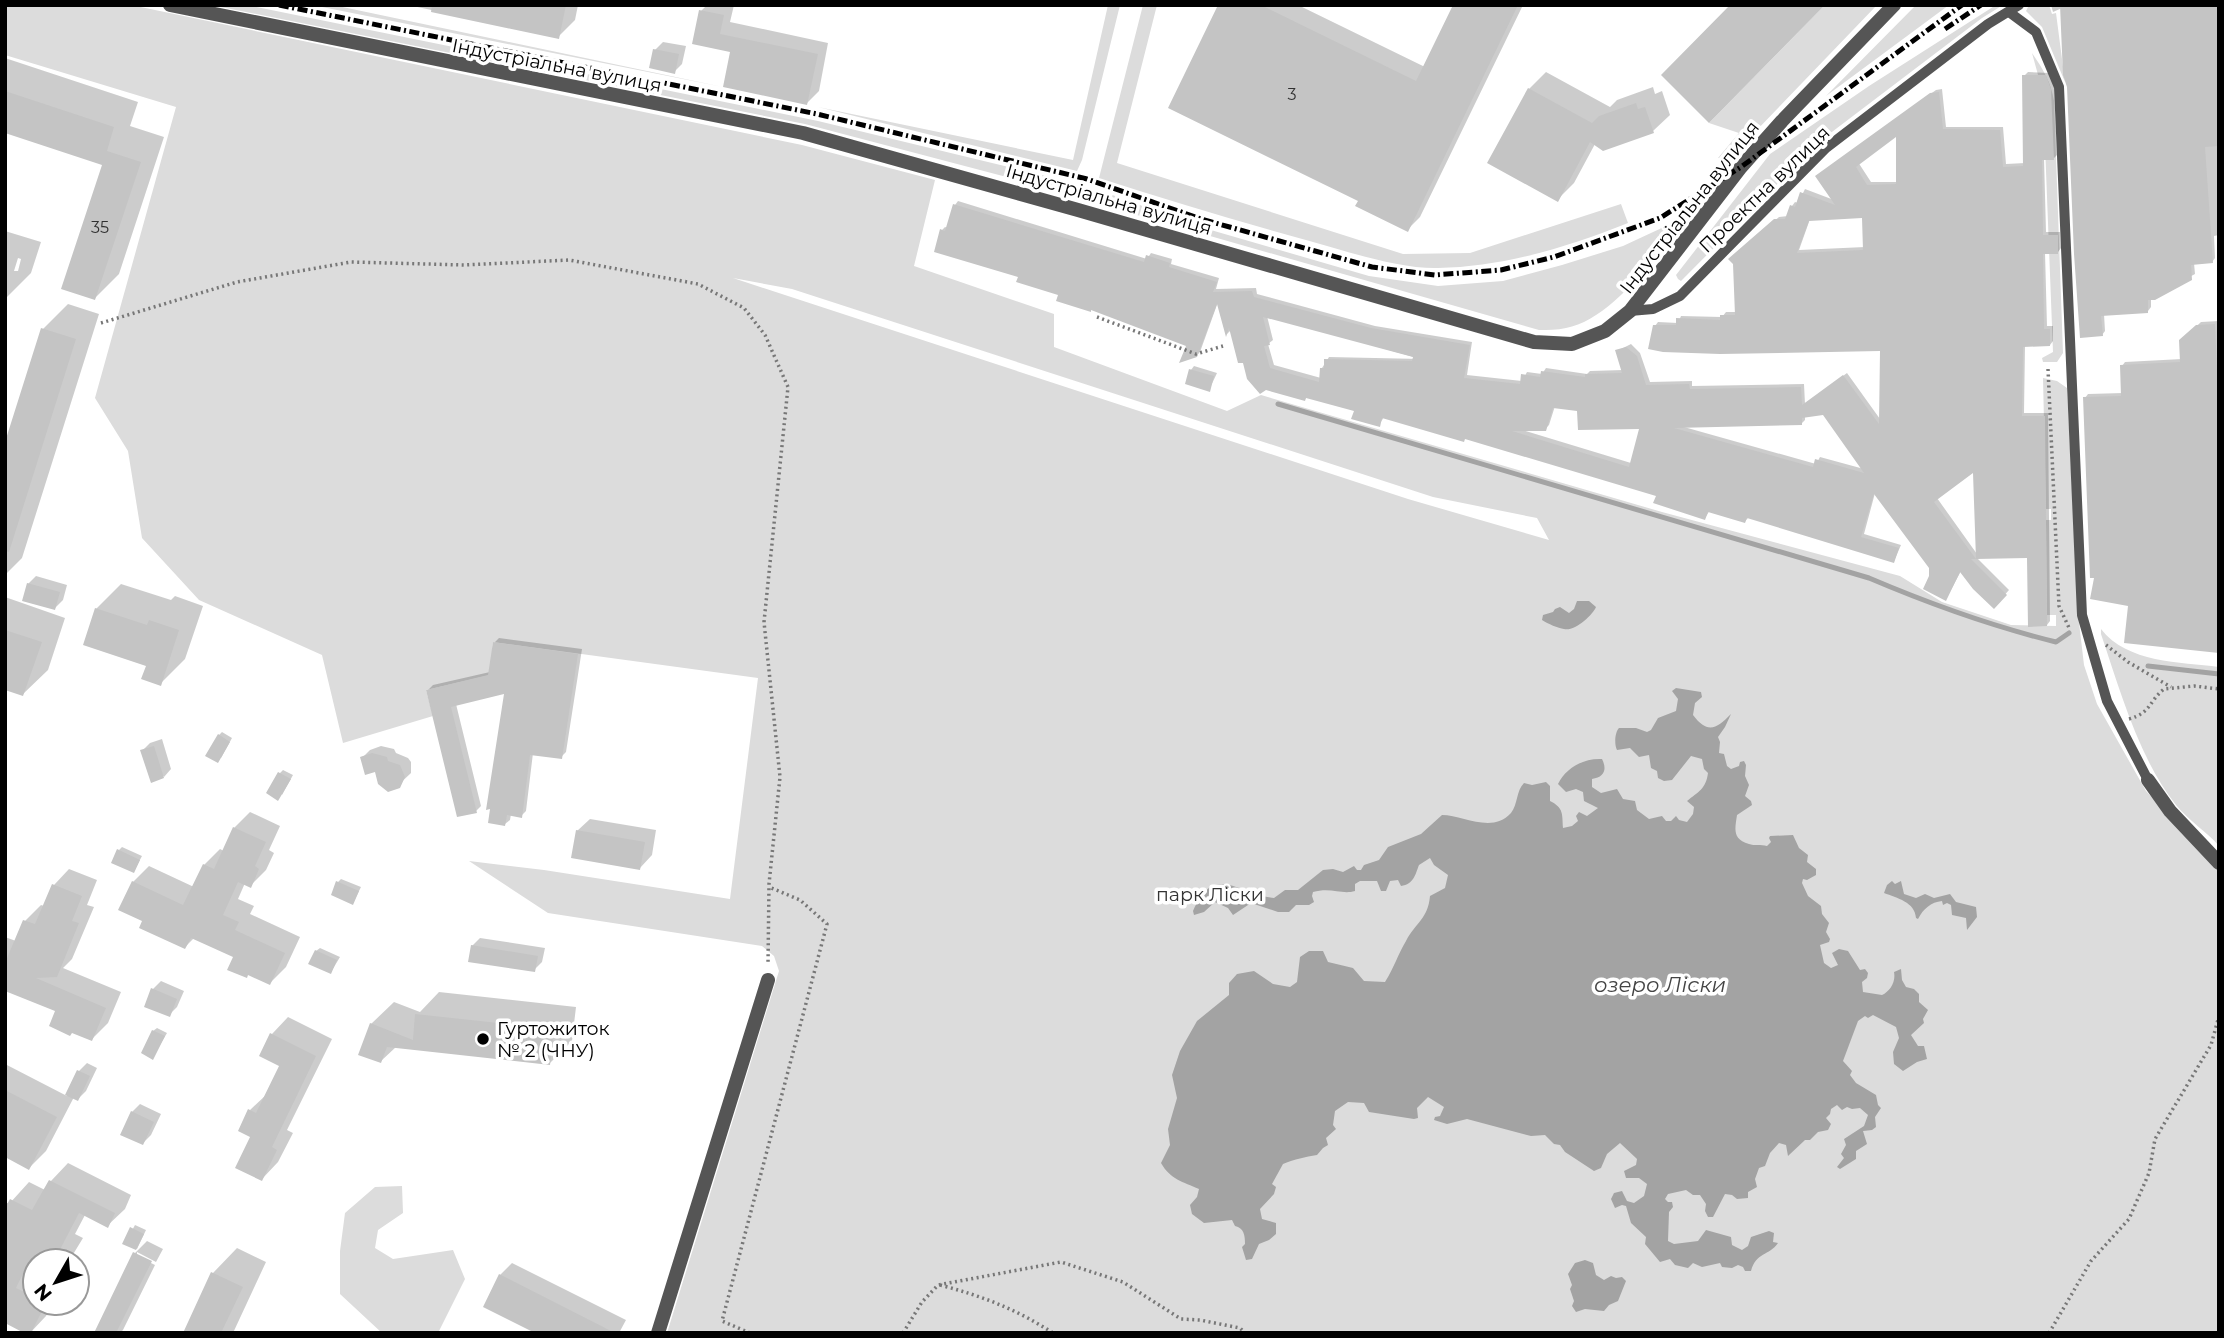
<svg xmlns="http://www.w3.org/2000/svg" width="2224" height="1338" viewBox="0 0 2224 1338" font-family="Montserrat,sans-serif">
<rect width="100%" height="100%" fill="#fff"/>
<path fill="#dcdcdc" fill-rule="evenodd" d="M5 5H131L802 145 935 180 914 266 1054 314V347L1227 411 1261 395 1662 512 1900 576 1942 602 2011 625 2056 626V615H2047L2046 520H2051V509H2046L2043 378 2057 381 2067 388 2078 614 2084 665 2097 704 2146 791 2219 871V1333H667L779 971 774 956 762 946 548 913 469 861 544 870 730 899 758 678 493 642 490 675 426 690 433 716 343 743 322 655 199 600 142 538 128 451 95 398 176 107 5 55ZM733 278 792 289 1433 497 1537 518 1549 540 1408 499Z
M211 5H247L818 121 1071 182 1060 191 805 124Z
M312 5H333L723 87Z
M1108 5H1120L1082 160 1077 171 818 107 1073 160Z
M1143 5H1157L1117 163 1403 254 1470 253 1621 204 1628 223C1568 247 1503 267 1438 268 1400 269 1349 252 1313 242 1241 222 1170 201 1099 178Z
M1825 5H1877L1729 159 1718 158 1739 133 1709 123Z
M1916 5H1949L1826 96Z
M1996 5H2003L1982 18 1820 141 1681 281 1678 279 1676 275 1770 154 1869 86Z
M2029 5H2049L2052 14 2056 13 2065 82 2042 27 2026 11Z
M2032 53C2043 69 2051 82 2054 101L2063 353 2057 362H2043L2042 358 2053 352 2043 93Z
M1096 189 1197 226 1369 276 1438 286 1503 281 1562 265 1623 246 1666 226 1699 203C1667 241 1616 319 1566 328 1557 330 1548 330 1539 330L1102 205 1097 199Z
M2101 629C2127 663 2180 662 2219 667V846C2206 831 2189 821 2176 805 2139 759 2120 690 2101 634Z
M402 1186 403 1213 378 1230 375 1248 393 1259 453 1250 465 1279 438 1333H382L340 1294V1251L345 1213 375 1187Z"/>
<path fill="#a3a3a3" d="M1577 601H1589L1596 607C1593 615 1574 632 1564 629 1558 628 1548 624 1542 620L1543 615 1553 612 1555 609 1560 607 1569 613 1574 609Z
M1676 688 1701 692 1702 697 1695 703 1693 715C1708 735 1717 728 1731 714L1725 727 1718 737 1720 742 1719 753 1724 754 1727 766 1731 769 1739 766 1740 762 1744 761 1746 765 1745 776 1749 785 1745 796 1751 801 1752 805 1737 815C1735 829 1732 839 1749 844 1754 846 1761 844 1767 846L1771 842 1769 838 1770 836 1793 835 1799 848 1808 855 1807 862 1816 869V875L1807 880 1803 879 1802 883 1808 896 1821 906 1822 914 1829 923 1826 932 1830 939 1829 942 1820 945 1824 963 1831 968 1838 965 1832 953 1839 949 1848 951 1860 970 1865 969 1868 973 1867 978 1862 982 1863 992 1882 995C1890 991 1896 982 1894 972L1901 969 1902 980 1906 987 1914 989 1919 994V1002L1928 1010 1923 1019 1924 1023 1911 1035 1918 1046H1924L1927 1059 1917 1062 1903 1071 1894 1064 1893 1052 1899 1038 1896 1027 1873 1015 1868 1018 1865 1016 1858 1021 1843 1061 1852 1071 1850 1075 1856 1083 1876 1095 1878 1105 1881 1108 1875 1117 1876 1127 1872 1130 1863 1131 1867 1144 1856 1151V1159L1840 1169 1837 1167 1844 1158 1841 1154 1846 1145 1844 1139 1864 1126 1868 1115 1860 1108 1852 1109 1847 1107 1842 1110 1837 1105 1831 1109 1830 1114 1826 1118 1831 1124 1828 1130 1818 1132 1810 1140H1805L1788 1156 1786 1145 1779 1143 1770 1153 1765 1166 1759 1168 1755 1179 1757 1187 1748 1192V1198L1737 1199 1732 1195 1725 1194 1713 1217H1708L1705 1211 1706 1204 1700 1195H1693L1686 1190 1668 1194 1665 1199 1668 1202H1672L1673 1207 1669 1212 1668 1241 1674 1244 1698 1241 1706 1230 1731 1237 1732 1245 1742 1250 1748 1246 1751 1237 1769 1231 1774 1233 1773 1242 1778 1243C1769 1256 1756 1252 1751 1271H1745L1743 1267 1738 1265 1732 1268 1722 1267 1720 1263 1702 1267 1693 1263 1688 1268 1675 1265 1670 1259 1660 1262 1645 1244 1646 1237 1631 1223 1626 1206 1622 1205 1615 1208 1611 1199 1614 1193 1622 1191 1627 1201 1634 1203 1644 1196 1647 1184 1639 1178H1626L1624 1171 1636 1165 1637 1159 1620 1143 1607 1154 1601 1168 1594 1171 1565 1152 1560 1145 1554 1144 1545 1135 1531 1136 1467 1119 1447 1124 1434 1120 1435 1117 1440 1116 1444 1107 1428 1097 1417 1108 1418 1118 1414 1119 1369 1112 1364 1103 1348 1102 1335 1111 1333 1125 1336 1129 1326 1138 1328 1145 1323 1148 1317 1155C1305 1157 1295 1159 1283 1164L1272 1184 1276 1187 1274 1194 1260 1209 1262 1219 1276 1223V1234L1269 1240 1259 1244 1252 1259 1246 1260 1242 1247 1245 1244C1245 1235 1244 1228 1235 1226L1232 1220 1204 1223 1192 1214 1190 1205 1197 1197 1199 1189C1183 1182 1170 1179 1161 1163L1170 1145 1168 1129 1177 1098 1172 1075 1180 1051 1197 1021 1229 995V983L1237 974 1254 971 1273 984 1290 987 1297 982 1300 957 1309 951H1323L1328 962 1353 968 1364 981 1385 982C1394 968 1398 954 1406 941 1416 922 1428 919 1430 896L1445 888 1448 875 1434 865 1430 858 1419 865C1415 875 1414 884 1401 886L1398 880 1390 881 1386 891H1381L1377 881H1360L1355 884V891C1342 895 1331 887 1313 892L1312 896 1314 902 1309 905H1296L1289 912H1278L1251 903 1233 915 1228 908 1215 902 1204 912 1194 915 1193 911C1215 861 1237 895 1274 898L1285 890H1298L1323 870 1333 869 1343 872 1354 866 1357 870H1361L1364 865 1379 860 1388 847 1421 834 1442 815C1463 815 1492 834 1511 813 1518 804 1516 791 1524 783L1532 785 1546 782 1550 786V801C1564 808 1562 814 1563 828L1572 826 1578 821 1576 816 1579 812 1587 816 1598 808 1584 801 1583 792 1576 789 1566 792 1558 784C1566 768 1583 758 1602 759 1607 769 1605 777 1592 779V787L1601 793 1617 789 1623 799 1635 801 1637 810 1649 819 1662 816 1666 821H1671L1676 816 1679 820 1687 822 1693 814 1694 807 1687 801C1698 792 1706 789 1708 773L1704 769 1702 759 1691 756 1672 780 1664 781 1658 778 1657 771 1651 768 1649 755 1639 757 1630 748 1617 750C1614 744 1615 732 1619 728H1636L1647 732 1651 730 1658 718 1676 711 1678 699 1672 691Z
M1892 881 1895 884 1901 881 1904 894 1916 898 1925 894 1934 898 1950 894 1956 902 1976 907 1977 917 1967 930 1966 918 1952 915 1951 905 1947 903 1943 905 1942 901C1931 902 1923 909 1918 919L1916 918C1915 902 1897 898 1884 893L1887 885Z
M1585 1260 1593 1263 1596 1275 1604 1280 1611 1276 1616 1278 1622 1277 1626 1281 1618 1301 1609 1305 1604 1311 1585 1309 1576 1312 1572 1306 1574 1301 1570 1289 1572 1285 1568 1274 1575 1263Z"/>
<path fill="#0003" fill-rule="evenodd" d="M408 5H578L575 20 558 37Z
M707 5H734L730 22 828 43 819 91 807 103 732 51 701 11Z
M1220 5H1298L1425 67 1455 5H1523L1420 217 1408 229Z
M2051 5H2219V235L2214 236 2215 258 2212 262 2194 263 2195 274 2151 298V307L2148 311 2104 314 2105 331 2102 335 2069 86 2062 8 2053 12Z
M663 42 686 46 682 64 674 72 655 50Z
M5 58 138 102 130 126 164 137 119 274 95 298 104 164 5 131Z
M1546 72 1610 107 1617 100 1653 87 1655 94 1662 91 1670 115 1653 131 1604 149 1595 144 1574 183 1558 199 1489 162 1529 89Z
M2028 72 2049 73 2054 85 2057 155 2054 158H2044L2046 232H2060L2061 248 2058 252H2045L2047 326H2053V341L2050 345H2025L2024 413H2048L2050 621 2047 625 2029 556 1976 557 2009 590 1994 607 1961 571 1946 599 1931 576 1930 567 1875 493 1864 534 1901 545 1894 561 1749 517 1745 521 1710 510 1705 518 1658 495 1466 437 1384 417 1379 425 1356 409 1308 396 1305 399 1249 378 1231 330 1227 334 1218 302 1200 352 1196 356 1188 345 1020 276 942 230 945 227 948 228 955 205 958 201 1147 259 1151 253 1172 259 1171 264 1219 278 1216 289 1256 288 1257 294 1375 326 1472 342 1467 375 1522 381 1527 372 1542 374 1546 368 1587 374 1590 371 1623 370 1617 351 1631 344 1640 353 1650 382 1692 381V386L1804 384 1805 404 1847 373 1880 419 1881 350 1655 326 1658 322 1678 323 1681 316 1722 317 1726 312H1737L1734 264 1730 259 1779 217 1788 216 1792 206 1795 202 1798 203 1805 189 1834 200 1821 173 1936 90 1942 89 1946 127H2003L2006 164 2025 163 2024 76ZM1898 134V182H1871L1858 162ZM1863 217 1865 247 1799 250 1810 219ZM1267 316 1421 359 1329 357 1322 368 1321 378 1274 365 1268 344 1273 340ZM1555 406 1579 410 1642 427 1631 463 1522 430 1545 429 1549 425ZM1824 413 1864 469 1820 457 1816 464 1684 427 1802 423 1805 420V415ZM1975 470 1977 554 1937 498Z
M5 231 41 242 31 273 6 298ZM18 258 21 259 18 271H14Z
M68 304 99 314 22 558 5 575V448L43 329Z
M2219 321V651L2130 605 2096 577 2085 398 2088 394 2123 393 2122 366 2125 362 2182 359 2181 341 2201 322Z
M1194 366 1217 373 1209 390 1191 370Z
M36 576 67 585 63 600 55 608 28 584Z
M121 584 171 600 175 596 203 606 185 659 160 684 148 665 96 609Z
M5 597 65 618 48 670 23 694 5 688Z
M499 638 582 649 566 752 561 757 533 753 526 811 521 816 511 814 510 820 505 824 506 692 456 704 481 806 476 811 428 690 433 685 490 672 494 643Z
M222 732 232 738 221 758 219 735Z
M162 739 171 769 164 777 142 751 150 743Z
M381 746 394 749 396 753 408 758 411 762V773L394 789 362 758 370 750Z
M283 770 293 775 282 795 280 773Z
M250 812 280 826 269 850 274 853 266 870 250 886 245 883 238 899 254 906 250 914 300 937 286 967 270 983 235 957 194 938 185 947 144 920 133 882 149 866 194 887 204 865 220 849 224 851 234 828Z
M590 819 656 830 652 855 640 868 577 831Z
M122 847 142 856 134 871 119 850Z
M69 869 97 880 87 905 94 907 72 959 63 968 121 992 108 1023 92 1039 57 1011 5 989V937L16 941 25 921 41 905 44 906 54 885Z
M341 879 361 887 353 903 338 882Z
M480 938 545 948 542 962 534 970 472 946Z
M320 948 340 957 331 972 316 951Z
M161 981 184 991 177 1007 169 1015 153 989Z
M439 992 576 1007 572 1041 550 1063 396 1047 381 1061 371 1024 394 1002 420 1012Z
M288 1017 332 1039 287 1130 293 1133 278 1162 262 1179 250 1110 267 1094 281 1065 272 1034Z
M157 1028 167 1033 153 1057V1031Z
M87 1063 97 1068 86 1091 78 1099 74 1097 46 1151 29 1168 5 1155V1064L67 1096 79 1071Z
M140 1104 161 1114 151 1135 143 1143 132 1112Z
M68 1163 131 1195 125 1209 107 1226 85 1215 75 1234 83 1238 69 1261H35L32 1270 35 1271V1303H53L46 1316 30 1333 5 1322V1203H10L29 1182 45 1190 51 1181Z
M135 1225 146 1230 137 1249 125 1243Z
M147 1241 163 1249 156 1262 137 1252V1256L155 1265 123 1330 120 1333H96L135 1253Z
M237 1248 266 1262 233 1333H185L213 1273Z
M512 1263 626 1320 619 1333H539L500 1275Z"/>
<g fill="none" stroke-linecap="round" stroke-linejoin="round">
<path stroke="#a3a3a3" stroke-width="5" d="M1278 404 1869 578C1930 604 1991 626 2056 642L2069 633
M2148 666 2219 674"/>
</g>
<path fill="#c4c4c4" fill-rule="evenodd" d="M432 5H566L559 39 431 12Z
M1218 5H1261L1416 81 1453 5H1518L1408 232 1355 206 1358 201 1168 108Z
M1730 5H1825L1709 123 1661 75Z
M2060 5H2219V146L2205 147 2213 263 2191 265 2192 280 2155 300H2148V313L2101 316 2103 336 2080 338 2074 254 2067 87 2063 75Z
M699 10 724 15 720 34 818 54 807 105 723 87 730 52 692 44Z
M653 49 679 54 675 74 649 68Z
M2022 75H2046L2051 89 2054 160H2042L2043 235H2058V254H2043L2044 329H2050V346L2023 347 2022 416H2045L2047 626 2028 627 2027 558 1976 559 1973 473 1934 502 1976 559H1971L2007 595 1994 609 1973 589 1960 572 1946 601 1923 589 1929 576V568L1874 494 1861 537 1899 548 1894 563 1747 518 1745 523 1708 512 1705 520 1653 503 1656 496 1465 439 1464 442 1382 418 1380 427 1351 419 1354 411 1306 398 1305 401 1266 390 1260 394 1247 379 1243 363H1238L1229 328 1226 337 1217 304 1197 357 1179 363 1186 346 1091 310V312L1056 301 1058 295 1016 282 1018 277 934 252 940 229 945 231 953 204 1144 262 1146 255 1170 263 1169 267 1217 282 1213 292 1252 291 1254 297 1371 328 1470 345 1464 378 1520 384 1521 374 1540 377 1541 371 1585 377V374L1622 373 1615 350 1626 347 1637 356 1646 385 1689 384 1690 389 1801 387 1802 405 1843 375 1879 424 1880 351 1720 354 1663 352 1648 349 1653 325H1676V318L1720 320V315H1735L1733 264 1728 259 1774 219H1785L1790 205 1795 207 1800 192 1835 205 1815 176 1930 93 1939 92 1943 129 2000 130 2003 167 2023 166ZM1896 137V184L1867 185 1856 167ZM1862 218 1863 250 1797 253 1809 221ZM1263 317 1413 357 1412 361 1324 359V368H1320L1319 382 1270 368 1264 346 1270 345ZM1553 408 1577 411 1578 430 1639 429 1629 467 1512 431H1546ZM1823 415 1864 473 1815 459 1813 467 1674 428 1802 425V418Z
M1528 88 1592 123 1599 116 1636 103 1638 109 1645 107 1654 133 1603 151 1590 142 1558 202 1487 163Z
M5 91 114 127 107 151 141 162 95 300 61 289 102 165 5 133Z
M2215 324 2219 417V653L2124 643 2128 606 2090 599 2094 578H2090L2083 397 2121 396 2120 365 2180 362 2179 340 2196 325Z
M41 328 76 339 9 552 5 551V442Z
M1189 369 1214 376 1210 392 1185 384Z
M27 583 60 592 55 610 22 601Z
M95 608 147 625 149 620 179 630 161 686 141 679 146 666 83 645Z
M5 630 42 642 23 696 5 690Z
M493 642 578 654 562 759 530 755 522 818 507 815 505 826 488 823 490 809 486 810 504 694 451 707 477 813 457 817 426 690 488 675Z
M218 734 230 742 218 763 205 756Z
M154 746 164 778 151 783 140 750Z
M372 753 387 757 388 761 400 765 405 777 400 788 388 792 378 784 375 772 365 775 360 757Z
M278 772 291 779 278 801 266 793Z
M233 827 266 842 255 866 259 869 251 888 238 882 223 915 239 922 235 930 285 953 270 985 248 975 247 978 227 970 233 957 191 938 185 949 139 928 142 921 118 910 132 881 183 905 203 864 214 869Z
M576 830 645 842 640 870 571 858Z
M117 849 140 860 134 873 111 863Z
M336 881 359 891 353 905 331 895Z
M52 884 82 896 72 921 79 923 57 977 36 978 106 1008 92 1041 72 1033 70 1036 49 1026 55 1011 5 991V963L23 920 35 924Z
M471 945 538 956 535 972 468 962Z
M315 950 337 960 331 974 308 964Z
M151 988 177 999 170 1017 144 1007Z
M415 1014 554 1029 550 1065 387 1047 381 1063 358 1055 370 1023 413 1040Z
M152 1030 165 1036 153 1060 141 1053Z
M270 1033 316 1056 272 1147 277 1150 262 1181 235 1168 250 1137 238 1131 248 1109 256 1113 279 1066 259 1056Z
M77 1070 90 1076 78 1101 65 1095Z
M5 1090 57 1117 29 1170 5 1157Z
M131 1111 154 1122 143 1145 120 1135Z
M49 1180 115 1213 108 1228 79 1213 54 1261H29L16 1288 35 1297V1303H46L31 1333H24L5 1323V1208L10 1199 32 1210Z
M130 1227 144 1234 136 1250 122 1244Z
M133 1252 152 1261 116 1333H94Z
M211 1272 243 1287 221 1333H183Z
M499 1274 615 1333H535L483 1307Z"/>
<g fill="none" stroke-linecap="round" stroke-linejoin="round">
<path stroke="#777" stroke-width="3.5" stroke-dasharray="2 3.5" stroke-linecap="butt" d="M1097 317 1196 354 1223 346
M101 323 237 282 351 262 464 265 569 260 698 284 744 308 765 335 788 387 764 622 780 777 769 884 768 965
M2048 369 2058 585 2059 606 2070 630
M2106 645 2128 662 2171 687
M2129 719C2151 713 2149 701 2164 689L2194 686 2219 689
M940 1285C982 1296 1016 1309 1053 1333
M750 1333 722 1321 827 924 800 900 769 887
M903 1333 922 1302 938 1285 1061 1262 1123 1282 1181 1319 1200 1320 1240 1328 1245 1333
M2049 1333 2091 1261 2129 1219 2149 1173 2155 1139 2211 1045 2219 1016"/>
<path stroke="#555" stroke-width="10" d="M2009 12 2036 32 2059 87 2082 615 2107 701 2148 780
M1630 311 1653 309 1680 296 1826 148 1988 24 2019 5"/>
<path stroke="#555" stroke-width="14" d="M170 5 803 133 1078 210 1534 342 1572 344 1605 331 1630 311 1741 167 1782 121 1894 5
M2148 780 2170 811 2219 863
M658 1333 768 980"/>
<path stroke="#000" stroke-width="5" stroke-dasharray="10 3.5 2 3.5" stroke-linecap="butt" d="M279 5 817 114 1087 179 1201 219 1372 267 1435 275 1501 270 1554 257 1660 218 1741 167 1962 5
M1945 29 1981 5"/>
</g>
<circle fill="#000" stroke="#fff" stroke-width="2.5" cx="483" cy="1039" r="7"/>
<g text-anchor="middle" stroke-width="7" stroke-linejoin="round" paint-order="stroke">
<g font-size="16" fill="#313131">
<text x="1292" y="100">3</text>
<text x="100" y="233">35</text>
</g>
<g font-size="19" fill="#000" stroke="#fff">
<text transform="translate(557 65) rotate(11)" y="7">Індустріальна вулиця</text>
<text transform="translate(1764 189) rotate(-44)" y="7">Проектна вулиця</text>
<text transform="translate(1109 199) rotate(16)" y="7">Індустріальна вулиця</text>
<text transform="translate(1689 207) rotate(-52)" y="7">Індустріальна вулиця</text>
</g>
<g font-size="19" fill="#333" stroke="#fff">
<text x="1210" y="901">парк Ліски</text>
</g>
<g font-size="19" fill="#000" stroke="#fff" text-anchor="start">
<text x="497" y="1035">Гуртожиток<tspan x="497" dy="22">№ 2 (ЧНУ)</tspan></text>
</g>
<g font-size="21" font-style="italic" fill="#444" stroke="#fff">
<text x="1660" y="992">озеро Ліски</text>
</g>
</g>
<rect width="2224" height="1338" fill="none" stroke="#000000" stroke-width="14"/>
<g transform="translate(56 1282) rotate(231)"><circle r="33" fill="#ffffff" stroke="#999999" stroke-width="2"/>
<path d="M0-5L12 26L0 18L-12 26Z" fill="#000000"/>
<text y="-10" font-size="19" font-weight="bold" text-anchor="middle" fill="#000000">N</text>
</g>
</svg>
